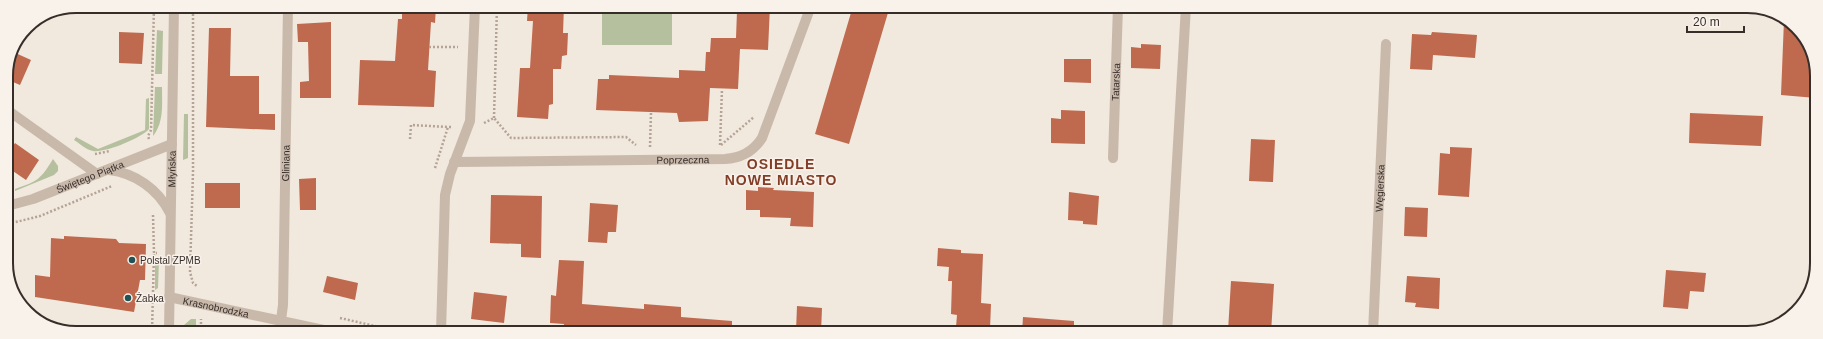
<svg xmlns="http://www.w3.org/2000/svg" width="1823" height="339" viewBox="0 0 1823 339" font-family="Arial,sans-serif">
<rect width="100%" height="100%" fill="#f1e8de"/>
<path fill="#b5c09f" d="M602 6H672V45H602Z
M157 30 163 31 162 74H155Z
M155 87H162C162 105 164 122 153 136Z
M149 98V129C141 138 105 153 93 151 86 150 79 143 74 140L76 137 98 149 145 130 146 99Z
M184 114H188V158L183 160Z
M53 159 58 166V171L54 175 15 191V189C38 181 40 180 53 159Z
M155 259 159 260 158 288 155 290Z
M191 319H196V332H181L184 325Z"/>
<path fill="#bf6a4e" d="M402 6H436L435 23 431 22 428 70 436 71 434 107 358 105 360 60 395 61 398 19H402Z
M528 6H564L563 33H568L567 55 562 56 561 69H553V104L549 105 548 119 517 117 520 68H530L533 21H527Z
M740 6H770L768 50 740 49 738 89 710 88 708 121 679 122 677 113 596 110 598 79H609V75L679 78V70L705 71 706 52H710L711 38H736L737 11 739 12Z
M853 6H890L849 144 815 134Z
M1784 20 1796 26 1816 62V98L1781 95Z
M331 22V98H300V82L309 81 308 42H298L297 24Z
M209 28H231L230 76H259V114H275V130L206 127Z
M119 32 144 33 142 64 119 63Z
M1432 32 1477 35 1475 58 1433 55 1432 70 1410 69 1412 34 1431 35Z
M1141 44 1161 45 1160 69 1131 68V47L1141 48Z
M11 51 31 60 20 85 6 79Z
M1064 59H1091V83L1064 82Z
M1061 110 1085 111V144L1051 143V118L1061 119Z
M1690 113 1763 116 1761 146 1689 143Z
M1251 139 1275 140 1273 182 1249 181Z
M15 143 39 160 26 180 7 167V155Z
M1450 147 1472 148 1469 197 1438 195 1440 153 1450 154Z
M316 178V210H300L299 179Z
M205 183H240V208H205Z
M758 187 774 188 773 190 814 192 813 227 790 226 791 218 760 217V210H746V190L758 191Z
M1069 192 1099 196 1097 225 1083 224V221L1068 220Z
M491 195 542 196 541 258 521 257V244L490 243Z
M590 203 618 205 616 232H608L607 243 588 242Z
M1405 207 1428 208 1427 237 1404 236Z
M64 236 116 239 119 243 146 244 145 280H140L134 312 35 297V275L50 277 51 238 64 239Z
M938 248 961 250V253L983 254 981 303 991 304 990 329 956 327 957 315 951 314 952 281H948L949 267 937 266Z
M559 260 584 261 582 304 644 309V304L681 307V317L732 321V333H615L563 329 564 324 550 323 551 295 556 296Z
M1666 270 1706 273 1704 292 1690 291 1688 309 1663 307Z
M327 276 358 283 355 300 323 292Z
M1407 276 1440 278 1439 309 1415 307 1416 303 1405 302Z
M1231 281 1274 284 1271 333 1228 331Z
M474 292 507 296 504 323 471 319Z
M797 306 822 308 821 333 796 331Z
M1023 317 1074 321V333H1022Z"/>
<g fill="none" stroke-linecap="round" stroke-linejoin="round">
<path stroke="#b5a395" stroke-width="2.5" stroke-dasharray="2 2" stroke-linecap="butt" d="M193 6V172L190 272 193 283 198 287
M429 47H458
M494 118 497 6
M484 123 494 118 511 138 626 137 636 145
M149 139 148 136 151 130 154 6
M410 139 411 125 448 127
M720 145 722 89
M721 145 754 117
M650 147 651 112
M95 154 110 151
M435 168 448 127H452
M153 215 154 253H157
M8 224 40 216 112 186
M340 318 401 332
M152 332 154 253
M201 332V319"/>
<g stroke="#c9b9ab" stroke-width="10">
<path d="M6 109 97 174"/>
<path id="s1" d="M1113 158 1118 6"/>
<path id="s2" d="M454 162 725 159C741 158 753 152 762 138L811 6"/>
<path d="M109 170C135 173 158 189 170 213"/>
<path id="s3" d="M7 206 33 199 172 144"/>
<path id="s4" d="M169 297 333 332"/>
<path id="s5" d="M281 320 283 305 288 6"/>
<path id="s6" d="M169 332 174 6"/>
<path d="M441 332 445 195 450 174 470 121 475 6"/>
<path d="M1167 333 1186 6"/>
<path id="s7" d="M1373 333 1386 44"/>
</g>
</g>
<g fill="#215356" stroke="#f9f2eb" stroke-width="1.5">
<circle cx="132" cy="260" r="4"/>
<circle cx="128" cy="298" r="4"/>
</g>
<g text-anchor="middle" stroke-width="3" stroke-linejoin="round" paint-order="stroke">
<g font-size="10" fill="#372e2a" stroke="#f9f2eb">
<text dy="4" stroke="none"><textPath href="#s1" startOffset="76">Tatarska</textPath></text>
<text dy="4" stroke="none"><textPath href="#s2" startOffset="229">Poprzeczna</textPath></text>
<text dy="4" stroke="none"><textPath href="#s5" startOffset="157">Gliniana</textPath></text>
<text dy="4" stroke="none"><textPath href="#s6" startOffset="163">Młyńska</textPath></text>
<text dy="4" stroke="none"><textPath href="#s3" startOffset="88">Świętego Piątka</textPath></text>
<text dy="4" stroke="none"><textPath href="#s7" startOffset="145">Węgierska</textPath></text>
<text dy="4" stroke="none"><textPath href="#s4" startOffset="48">Krasnobrodzka</textPath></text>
</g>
<g font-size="10" fill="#372e2a" stroke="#f9f2eb" text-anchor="start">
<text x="140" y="264">Polstal ZPMB</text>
<text x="136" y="302">Żabka</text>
</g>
<g font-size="14" font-weight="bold" letter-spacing="1" fill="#823d27" stroke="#f9f2eb">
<text x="781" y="169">OSIEDLE<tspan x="781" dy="16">NOWE MIASTO</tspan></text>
</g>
</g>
<path d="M0 0H1823V339H0ZM76 13H1747A63 63 0 0 1 1810 76V263A63 63 0 0 1 1747 326H76A63 63 0 0 1 13 263V76A63 63 0 0 1 76 13Z" fill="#f9f2eb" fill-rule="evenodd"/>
<path fill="none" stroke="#372e2a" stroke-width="2" d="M76 13H1747A63 63 0 0 1 1810 76V263A63 63 0 0 1 1747 326H76A63 63 0 0 1 13 263V76A63 63 0 0 1 76 13Z"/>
<path d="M1687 26v6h57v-6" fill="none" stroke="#372e2a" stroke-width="2"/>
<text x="1693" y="26" font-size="12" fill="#372e2a" stroke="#f9f2eb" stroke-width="3" paint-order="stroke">20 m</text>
</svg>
